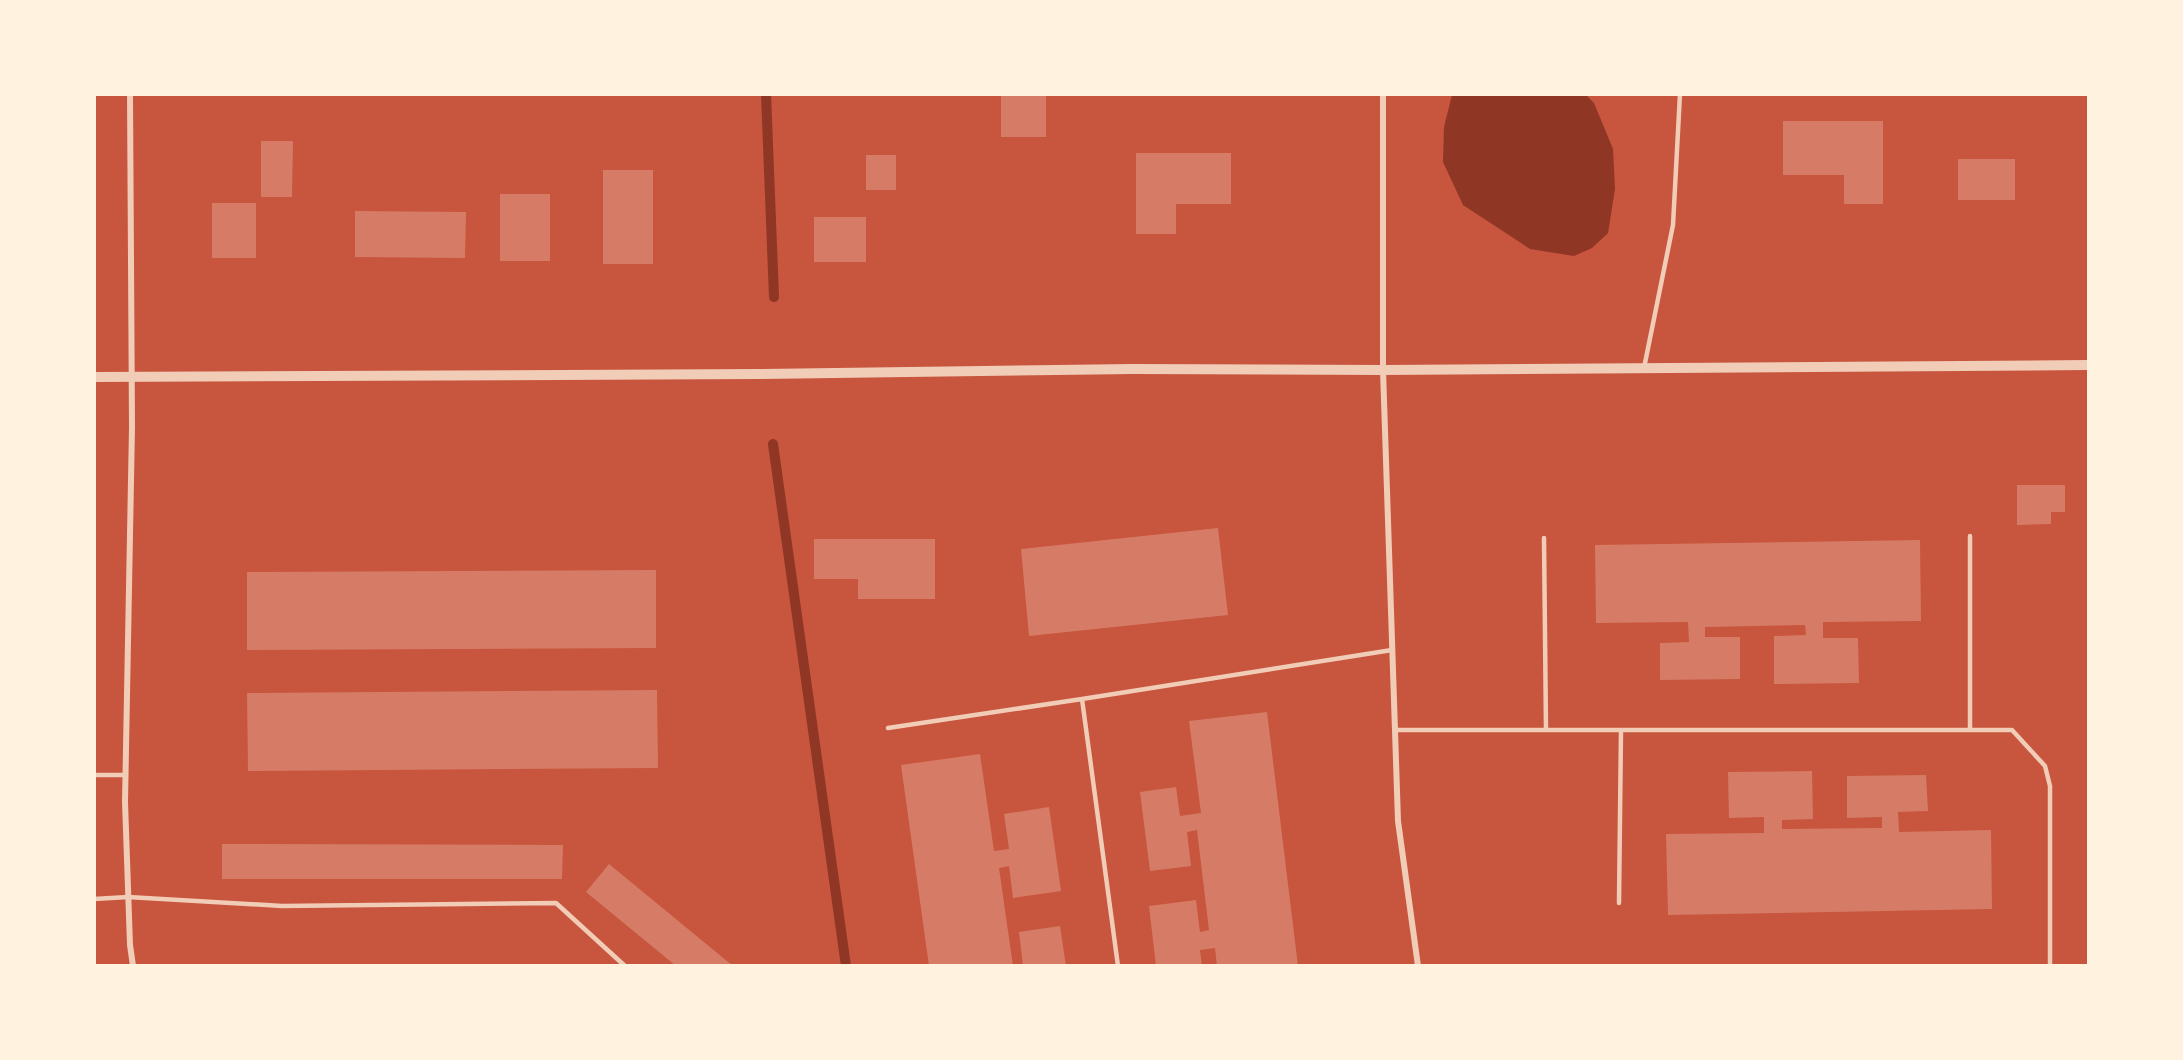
<svg xmlns="http://www.w3.org/2000/svg" width="2183" height="1060" viewBox="0 0 2183 1060" font-family="'Fira Sans',sans-serif">
<rect width="100%" height="100%" fill="#c8553d"/>
<path fill="#8f3625" d="M1452 95H1586L1594 103 1613 149 1615 189 1608 233 1592 248 1574 256 1530 249 1463 205 1443 162 1444 127Z"/>
<g fill="none" stroke-linecap="round" stroke-linejoin="round">
<path stroke="#8f3625" stroke-width="10" d="M766 94 774 297
M773 444 846 966"/>
</g>
<path fill="#d67c66" d="M1001 94H1046V137H1001Z
M1783 121H1883V204H1844V175H1783Z
M261 141H293L292 197H261Z
M1136 153H1231V204H1176V234H1136Z
M866 155H896V190H866Z
M1958 159H2015V200H1958Z
M603 170H653V264H603Z
M500 194H550V261H500Z
M212 203H256V258H212Z
M355 211 466 212 465 258 355 257Z
M814 217H866V262H814Z
M2017 485H2065V512H2051V524L2017 525Z
M1218 528 1228 615 1029 636 1021 549Z
M814 539H935V599H858V579H814Z
M1920 540 1921 621 1823 622V638H1858L1859 683 1774 684V636L1806 635 1805 625 1705 627V637H1740V679L1660 680V643L1689 642 1688 622 1596 623 1595 545Z
M656 570V648L247 650V572Z
M657 690 658 768 248 771 247 693Z
M1267 712 1298 966H1217L1215 948 1200 950 1202 966H1156L1149 906 1196 900 1200 932 1209 930 1197 830 1187 832 1191 866 1150 871 1140 792 1176 787 1180 816 1201 813 1189 721Z
M980 754 994 851 1009 849 1004 814 1049 807 1061 891 1013 898 1009 866 999 868 1013 966H929L901 765Z
M1812 771 1813 819 1782 820V829L1882 828V817L1847 818V776L1926 775 1928 811 1898 812 1899 832 1991 830 1992 909 1668 915 1666 834 1764 833V817L1729 818 1728 772Z
M222 844 563 845 562 879H222Z
M609 864 733 966H676L586 892Z
M1060 926 1066 966H1023L1019 932Z"/>
<g fill="none" stroke-linecap="round" stroke-linejoin="round">
<path stroke="#f1ccb7" stroke-width="4.5" d="M1644 368 1673 225 1680 94
M1970 536V730
M1544 538 1546 730
M888 728 1082 699
M1395 730H2012L2045 766 2050 786V966
M94 775H126
M94 899 128 897 282 906 556 903 625 966
M1619 903 1621 730
M1118 966 1082 699 1392 650"/>
<path stroke="#f1ccb7" stroke-width="6" d="M130 94 132 427 125 802 130 945 133 966
M1383 94V370L1398 821 1418 966"/>
<path stroke="#f1ccb7" stroke-width="10" d="M94 377 760 374 1133 369 1383 370 2088 365"/>
</g>
<rect width="2183" height="1060" fill="none" stroke="#fff3e0" stroke-width="192"/>
</svg>
